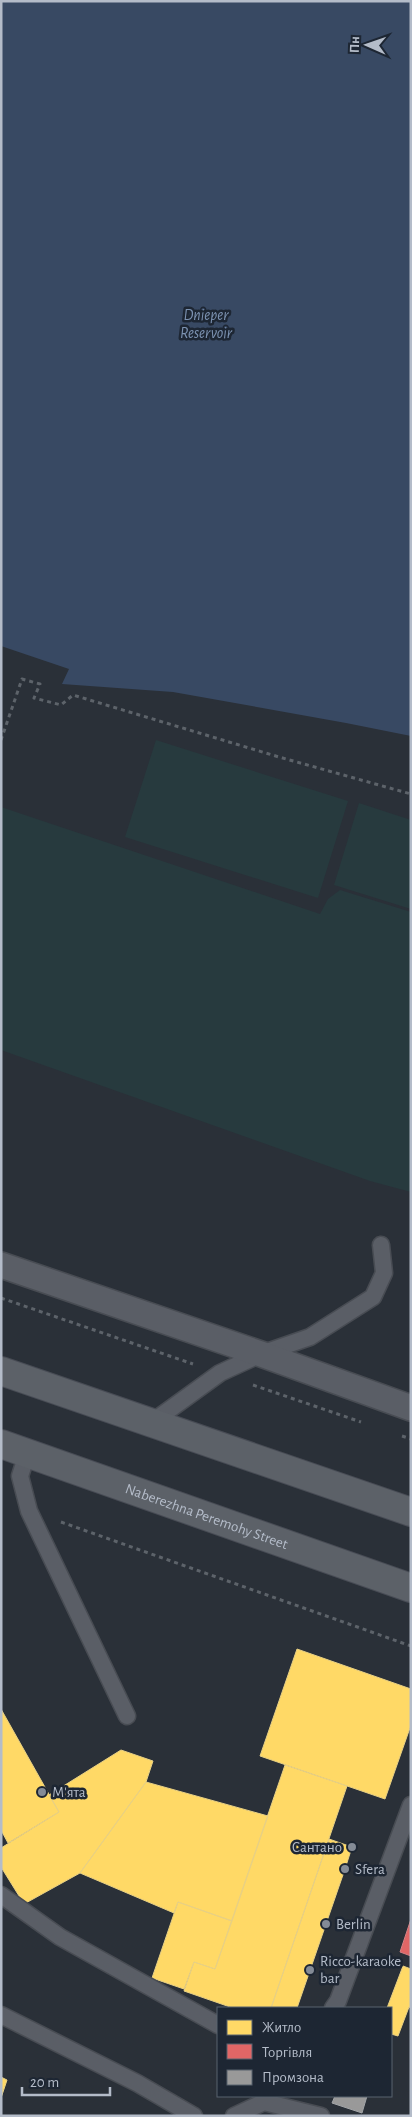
<svg xmlns="http://www.w3.org/2000/svg" width="412" height="2117" viewBox="0 0 412 2117" font-family="'Alegreya Sans',sans-serif">
<rect width="100%" height="100%" fill="#2a3038"/>
<path fill="#273a3e" d="M156 740 348 801 318 898 125 837Z
M359 803 411 820V909L334 885Z
M1 807 320 914 328 899 340 890 411 912V1192L370 1181 1 1050Z"/>
<path fill="#384963" d="M1 1H411V736L346 723 173 692 62 684 69 669 1 646Z"/>
<path fill="#ffd966" stroke="#e8d084" d="M297 1649 411 1689V1725L385 1799 260 1756Z
M1 1709 59 1812 8 1843 1 1830Z
M121 1750 153 1761 146 1782 80 1873 24 1904 1 1867V1848L59 1812 49 1795Z
M285 1765 347 1786 271 2008H233L184 1991 194 1962 215 1969Z
M146 1782 268 1816 232 1921 178 1902 174 1913 80 1873Z
M329 1839 352 1847 345 1869 297 2008H271Z
M178 1902 232 1921 215 1969 194 1962 184 1989 152 1978Z
M403 1966 411 1969V2008L409 2007 398 2036 391 2034V2008H387Z
M1 2077 7 2080 1 2098Z"/>
<path fill="#e06666" stroke="#d38084" d="M411 1919V1956L400 1952Z"/>
<path fill="#999" stroke="#a1a4a7" d="M335 2096H367L362 2113 332 2103Z"/>
<g fill="none" stroke-linecap="round" stroke-linejoin="round">
<defs>
<path id="service" d="M151 1423 220 1373 261 1354 310 1337 373 1297 384 1273 381 1245
M27 1454 20 1476 29 1511 127 1716
M1 1895 60 1937 218 2025
M333 2008 338 2001 411 1805
M1 2015 137 2083 194 2116
M264 2102 321 2116
M234 2116 264 2102 269 2096"/>
<path id="pedestrian" d="M1 1265 261 1354 411 1408"/>
<g id="primary">
<path d="M1 1371 411 1512"/>
<path id="s1" d="M1 1444 411 1588"/>
</g>
</defs>
<use href="#service" stroke="#484c53" stroke-width="19"/>
<use href="#pedestrian" stroke="#484c53" stroke-width="28"/>
<use href="#primary" stroke="#484c55" stroke-width="30"/>
<path stroke="#5d636a" stroke-width="3" stroke-dasharray="4 4" stroke-linecap="butt" d="M1 740 22 679 40 684 34 698 61 705 73 695 279 757 411 794
M1 1298 193 1364
M253 1385 361 1422
M402 1436 411 1439
M61 1522 411 1646"/>
<use href="#service" stroke="#5a5e66" stroke-width="16"/>
<use href="#pedestrian" stroke="#5a5e66" stroke-width="25"/>
<use href="#primary" stroke="#5c6168" stroke-width="28"/>
</g>
<g fill="#848b96" stroke="#1d2633" stroke-width="2">
<circle cx="42" cy="1792" r="5"/>
<circle cx="352" cy="1847" r="5"/>
<circle cx="345" cy="1869" r="5"/>
<circle cx="326" cy="1924" r="5"/>
<circle cx="310" cy="1970" r="5"/>
</g>
<g text-anchor="middle" stroke-width="5" stroke-linejoin="round" paint-order="stroke">
<g font-size="15" fill="#b4bcc9" stroke="#1d2633">
<text dy="5" stroke="none"><textPath href="#s1" startOffset="218">Naberezhna Peremohy Street</textPath></text>
</g>
<g font-size="15" fill="#b4bcc9" stroke="#1d2633" text-anchor="start">
<text x="52" y="1797">М'ята</text>
<text x="342" y="1852" text-anchor="end">Сантано</text>
<text x="355" y="1874">Sfera</text>
<text x="336" y="1929">Berlin</text>
<text x="320" y="1966">Ricco-karaoke<tspan x="320" dy="17">bar</tspan></text>
</g>
<g font-size="16" font-style="italic" fill="#7c92b1" stroke="#1d2633">
<text x="206" y="320">Dnieper<tspan x="206" dy="18">Reservoir</tspan></text>
</g>
</g>
<rect width="412" height="2117" fill="none" stroke="#b4bcc9" stroke-width="5"/>
<rect x="217" y="2007" width="175" height="90" fill="#1d2633" stroke="#59626f"/>
<rect x="227" y="2020" width="25" height="15" fill="#ffd966" stroke="#59626f"/>
<text x="262" y="2032" font-size="15" fill="#b4bcc9">Житло</text>
<rect x="227" y="2044" width="25" height="15" fill="#e06666" stroke="#59626f"/>
<text x="262" y="2057" font-size="15" fill="#b4bcc9">Торгівля</text>
<rect x="227" y="2070" width="25" height="15" fill="#999999" stroke="#59626f"/>
<text x="262" y="2082" font-size="15" fill="#b4bcc9">Промзона</text>
<g transform="translate(367 45) rotate(272)" stroke="#1d2633" stroke-width="4" paint-order="stroke">
<path d="M0-4L9 19L0 12L-9 19Z" fill="#b4bcc9"/>
<text y="-8" font-size="14" font-weight="bold" text-anchor="middle" fill="#b4bcc9">Пн</text>
</g>
<path d="M22 2087v8h88v-8" fill="none" stroke="#b4bcc9" stroke-width="2.5"/>
<text x="30" y="2087" font-size="15" fill="#b4bcc9" stroke="#1d2633" stroke-width="4" paint-order="stroke">20 m</text>
</svg>
